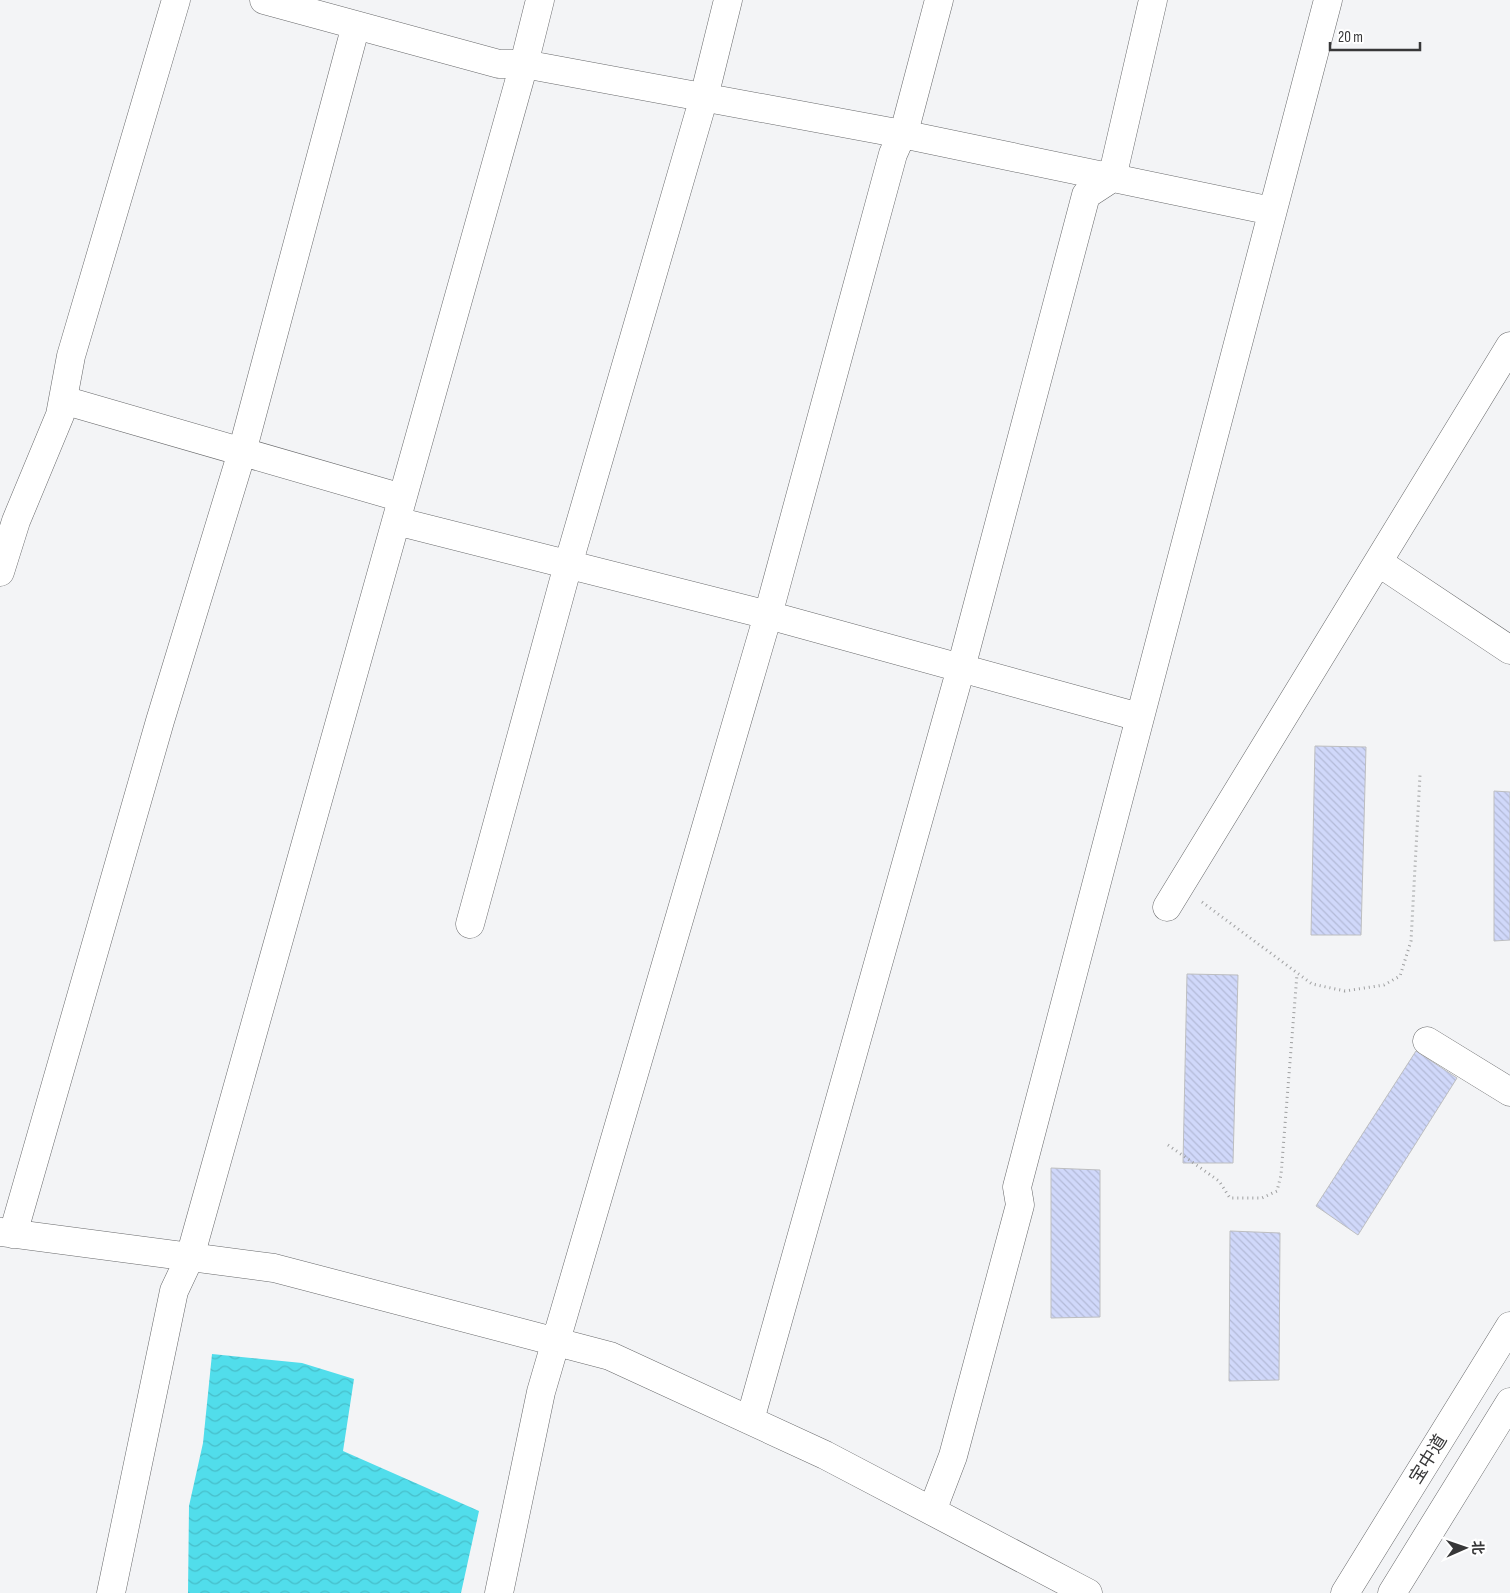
<svg xmlns="http://www.w3.org/2000/svg" width="1510" height="1593" viewBox="0 0 1510 1593" font-family="'Sofia Sans Condensed','Noto Sans SC',sans-serif">
<defs>
<pattern id="water-waves" width="16" height="10" patternUnits="userSpaceOnUse" patternTransform="scale(1.25)"><rect width="16" height="10" fill="#51ddeb"/><path d="M0 5q4-4 8 0t8 0" fill="none" stroke="#47beca"/></pattern>
<pattern id="building-back-hatch" width="6" height="6" patternUnits="userSpaceOnUse" patternTransform="scale(1.25)"><rect width="6" height="6" fill="#d0d8fa"/><path d="M-1 5l2 2M0 0l6 6M5-1l2 2" fill="none" stroke="#b3bad7"/></pattern>
</defs>
<rect width="100%" height="100%" fill="#f3f4f6"/>
<path fill="url(#water-waves)" d="M212 1354 302 1363 354 1379 343 1451 479 1511 461 1593H188L189 1506 203 1443Z"/>
<path fill="url(#building-back-hatch)" stroke="#bdbec0" d="M1315 746 1366 747 1361 935H1311Z
M1494 791 1510 792V940L1494 941Z
M1187 974 1238 975 1233 1163H1183Z
M1416 1051 1457 1078 1358 1235 1316 1206Z
M1051 1168 1100 1170V1317L1051 1318Z
M1230 1231 1280 1233 1279 1380 1229 1381Z"/>
<g fill="none" stroke-linecap="round" stroke-linejoin="round">
<defs>
<path id="minor" d="M264 0 499 64H524L902 134 1272 211
M63 400 402 498
M396 521 768 615 1139 717
M1378 562 1510 650
M0 572 16 521 60 415 71 356 176 0
M1167 907 1510 346
M470 924 568 565 704 97 728 0
M1427 1041 1510 1092
M0 1232 274 1268 610 1356 825 1455 1088 1593
M13 1234 160 721 242 452 356 25
M750 1420 961 668 1086 195 1112 178 1153 0
M932 1511 953 1456 1020 1205 1017 1187 1328 0
M111 1593 174 1291 190 1257 524 64 540 0
M499 1593 541 1392 768 615 893 154 906 125 939 0
M1345 1593 1510 1326
M1392 1593 1510 1402"/>
</defs>
<use href="#minor" stroke="#68696b" stroke-width="29"/>
<path stroke="#9e9fa0" stroke-width="3" stroke-dasharray="1 4" stroke-linecap="butt" d="M1202 902 1312 984 1345 991 1384 985 1400 976 1411 941 1420 775
M1168 1145 1219 1181 1230 1198H1262L1277 1191 1281 1175 1297 974"/>
<use href="#minor" stroke="#fff" stroke-width="28"/>
</g>
<g text-anchor="middle" stroke-width="4" stroke-linejoin="round" paint-order="stroke">
<g font-size="18" fill="#373738" stroke="#fff">
<text transform="translate(1428 1459) rotate(-58)" y="6">宝中道</text>
</g>
</g>
<g transform="translate(1465 1548) rotate(88)" stroke="#ffffff" stroke-width="4" paint-order="stroke">
<path d="M0-4L9 19L0 12L-9 19Z" fill="#373738"/>
<text y="-8" font-size="14" font-weight="bold" text-anchor="middle" fill="#373738">北</text>
</g>
<path d="M1330 42v8h90v-8" fill="none" stroke="#373738" stroke-width="2.5"/>
<text x="1338" y="42" font-size="15" fill="#373738" stroke="#ffffff" stroke-width="4" paint-order="stroke">20 m</text>
</svg>
